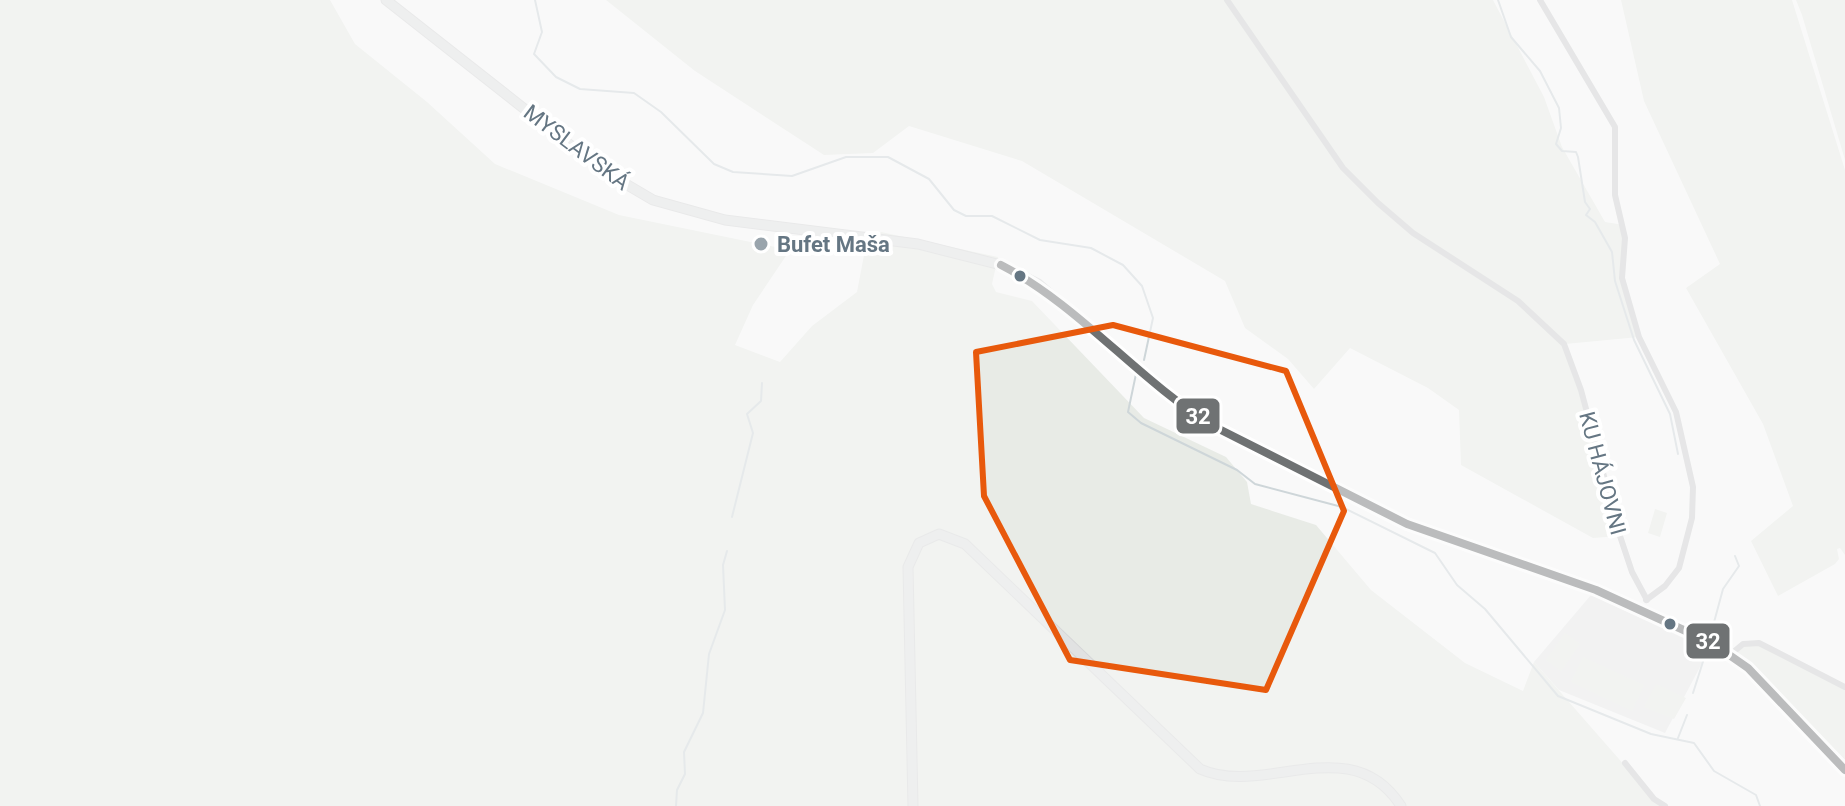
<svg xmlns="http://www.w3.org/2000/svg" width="1845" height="806" viewBox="0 0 1845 806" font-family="Roboto,sans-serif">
<rect width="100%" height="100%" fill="#f9f9f9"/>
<path fill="#e8e9e9" d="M1591 595 1709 650 1665 733 1559 690 1534 662Z"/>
<path fill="#e8ebe6" d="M0 0H330L355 44 427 102 495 164 619 215 790 250 753 305 735 345 780 362 812 326 857 292 865 250 881 232 998 257 992 284 996 292 1032 301 1144 418 1226 457 1247 482 1251 504 1316 525 1371 590 1465 663 1523 691 1534 662 1654 799 1665 806H0Z
M606 0H1493L1544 97 1562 147 1605 222 1624 225 1621 273 1639 337 1565 344 1577 377 1620 536 1593 538 1461 465 1459 410 1428 388 1350 348 1314 389 1288 359 1245 328 1225 281 1022 161 909 126 873 153 824 155 695 71Z
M1621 0H1792L1845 170V555L1840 548 1837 549 1839 559 1835 564 1778 596 1751 541 1793 506 1763 424 1686 288 1720 264 1644 101Z
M1796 0H1845V160L1802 15Z
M1655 509 1667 513 1660 537 1648 533Z
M1565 633 1580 644 1561 671 1546 660Z
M1759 643 1845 687V770L1731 654 1737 648Z
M1583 657 1644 685 1632 711 1571 682Z
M1656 684 1686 698 1674 719 1644 707Z"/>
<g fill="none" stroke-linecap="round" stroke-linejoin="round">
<path stroke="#ced6d9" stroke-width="2" d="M535 0 542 32 534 54 556 77 580 89 634 93 661 112 714 164 733 172 792 176 846 157H888L929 179 954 210 966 216H992L1040 240 1091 248 1123 265 1142 286 1153 318 1144 360
M1498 0 1511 37 1540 71 1559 108 1561 128 1556 144 1562 151 1576 152 1578 157 1585 202 1590 209 1586 215 1595 222 1612 252 1615 281 1634 340 1670 414 1678 454
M1136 374 1128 412 1141 423 1237 470 1255 484 1342 507 1435 553 1457 585 1485 609 1558 696 1651 734 1694 743 1714 771 1756 795 1760 806
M732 517 753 433 747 414 761 401 762 383
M1713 626 1723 589 1739 566 1735 556
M1693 693 1708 646
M1678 738 1687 715
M676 806 677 790 685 774 684 752 703 713 709 654 725 610 723 565 727 551"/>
<defs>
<path id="secondary" d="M386 0 602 170 653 200 725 220 918 244 1001 265 1038 284 1184 408 1213 426 1407 524 1596 590 1712 643 1748 668 1845 770
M913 806 908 567 919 543 939 534 965 544 1200 769C1264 798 1351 728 1401 806"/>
</defs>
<use href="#secondary" stroke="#d5d6d7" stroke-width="11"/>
<path stroke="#cecfd0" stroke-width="6" d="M1227 0 1343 168 1378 203 1413 233 1518 301 1564 344 1581 390 1620 536 1632 572 1647 600
M1540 0 1615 127V195L1625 238 1622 278 1639 337 1676 412 1693 487 1692 518 1679 568 1665 586 1646 600
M1731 654 1743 644 1759 643 1845 687
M1625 763 1654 799 1665 806"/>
<use href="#secondary" stroke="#e1e2e2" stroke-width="9"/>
<defs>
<path id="bus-1" d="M1001 265C1080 306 1137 379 1213 426L1407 524 1596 590 1712 643 1748 668 1845 770"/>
</defs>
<use href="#bus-1" stroke="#fff" stroke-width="14"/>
<use href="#bus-1" stroke="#6f7273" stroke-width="8"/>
</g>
<path d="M0 0H1845V806H0ZM1113 325 1286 371 1344 511 1266 690 1070 660 984 496 976 352Z" fill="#f9f9f9" fill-opacity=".55" fill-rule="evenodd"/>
<path fill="none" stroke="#e8590c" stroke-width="6" stroke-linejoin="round" d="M1113 325 1286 371 1344 511 1266 690 1070 660 984 496 976 352Z"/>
<circle fill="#99a4ac" stroke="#fff" stroke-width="3" cx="761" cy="244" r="8"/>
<g fill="#657683" stroke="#fff" stroke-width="3">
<circle cx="1020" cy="276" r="7"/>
<circle cx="1670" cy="624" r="7"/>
</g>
<g text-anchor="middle" stroke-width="8" stroke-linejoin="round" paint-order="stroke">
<g font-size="22" fill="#657683" stroke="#fff">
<text transform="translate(577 147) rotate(37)" y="8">MYSLAVSKÁ</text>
<text transform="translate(1603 473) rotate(75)" y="8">KU HÁJOVNI</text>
</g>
<g font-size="22" font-weight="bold" fill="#657683" stroke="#fff" text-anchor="start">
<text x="777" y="252">Bufet Maša</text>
</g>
</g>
<g stroke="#fff" stroke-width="3">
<rect x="1175" y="397" width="46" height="38" rx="8" fill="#6f7273"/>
<rect x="1685" y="622" width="46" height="38" rx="8" fill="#6f7273"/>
</g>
<g font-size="22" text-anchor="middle" font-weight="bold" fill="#fff">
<text x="1198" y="424">32</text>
<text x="1708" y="649">32</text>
</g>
</svg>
